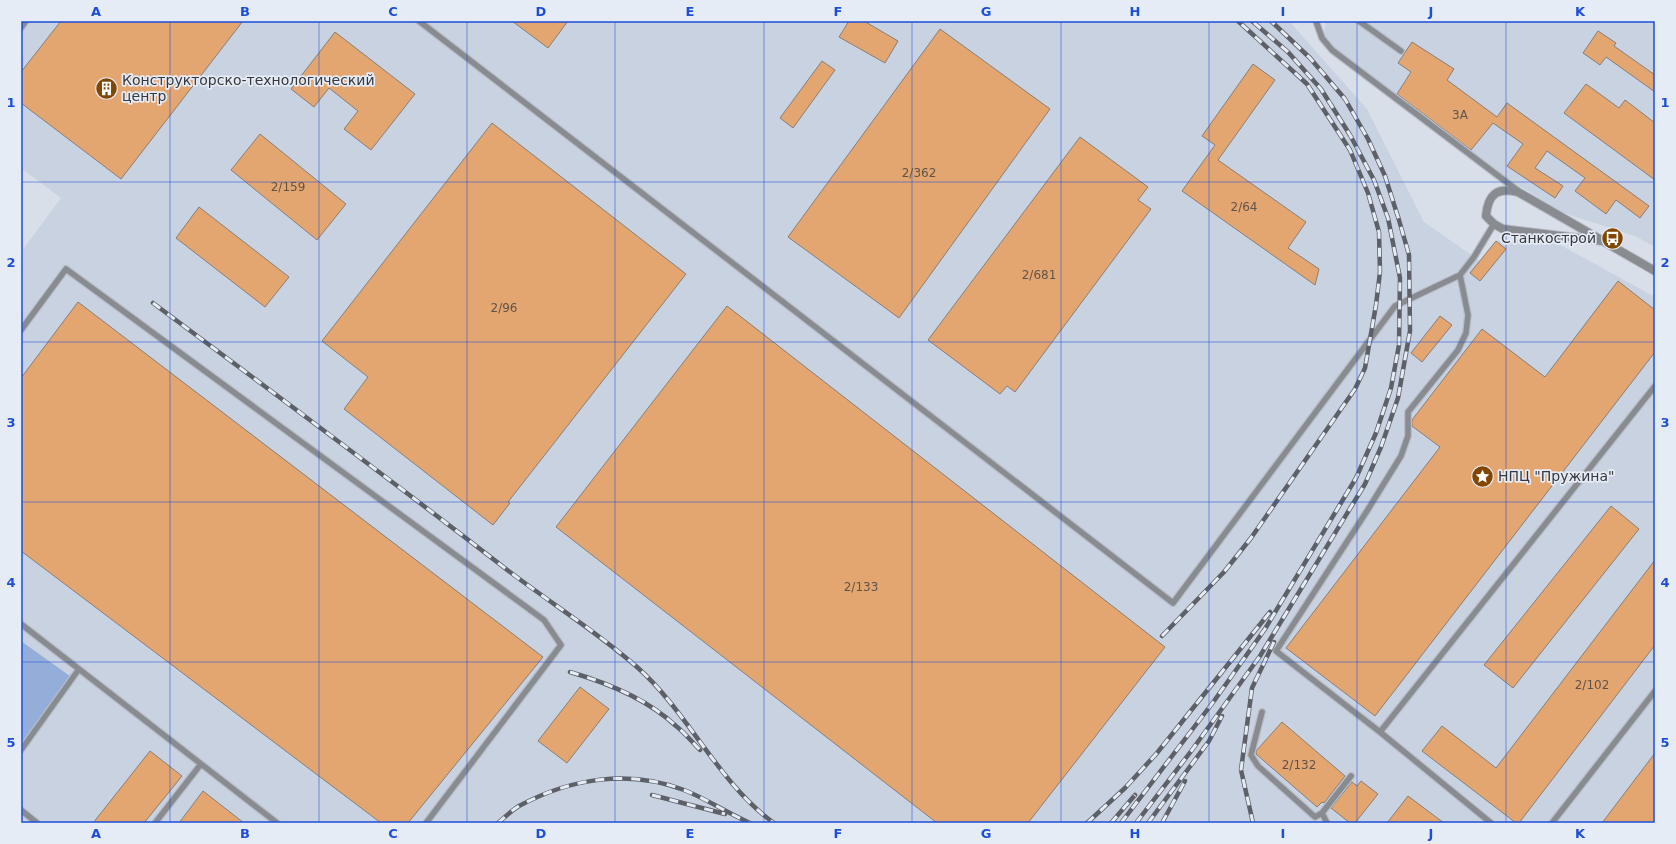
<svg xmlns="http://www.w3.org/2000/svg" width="1676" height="844" viewBox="0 0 1676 844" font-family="'DejaVu Sans',sans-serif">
<rect width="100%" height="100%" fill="#d9dfe9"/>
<path fill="#c9d2e1" d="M21 21H1289L1367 109 1424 222 1480 261 1496 241 1540 238 1564 247 1655 297V823H21V745L70 676 21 641V252L61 198 21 168Z
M1326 21H1655V247L1635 236 1561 212 1488 166 1386 88 1323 39Z"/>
<path fill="#95aed9" d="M21 641 70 676 21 745Z"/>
<path fill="#e4a671" stroke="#877e77" d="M61 21H243L121 179 21 103V72Z
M512 21H568L548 48Z
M849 21H864L898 41 885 63 839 37Z
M940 29 1050 109 899 318 788 237Z
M1598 31 1616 43 1614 46 1655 75V92L1606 57 1600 65 1583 53Z
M335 32 415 94 371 150 344 129 358 111 329 88 314 107 291 89Z
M1412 42 1454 69 1447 80 1497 117 1507 103 1649 206 1640 218 1616 200 1606 214 1575 191 1585 178 1547 151 1535 168 1563 186 1555 198 1507 166 1523 144 1493 123 1471 150 1397 94 1411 72 1398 63Z
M822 61 835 70 793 128 780 118Z
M1253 64 1275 80 1218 160 1306 222 1288 248 1319 269 1315 285 1182 191 1215 145 1202 136Z
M1586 84 1619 108 1625 100 1655 123V180L1564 113Z
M492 123 686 274 508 502 510 503 493 525 344 409 368 377 322 341Z
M260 134 346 204 317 240 231 170Z
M1080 137 1148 187 1138 200 1151 209 1015 392 1007 386 1000 394 928 340Z
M199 207 289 277 265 307 176 238Z
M1496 241 1506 249 1480 281 1470 273Z
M1618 281 1655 310V352L1375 716 1286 648 1440 447 1412 426V420L1482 329 1545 377Z
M78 302 543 657 408 823H381L21 551V378Z
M727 306 1165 647 1028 823H937L556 527Z
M1440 316 1452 325 1422 362 1411 353Z
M1611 506 1639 529 1513 688 1484 665Z
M1655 560V645L1519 823H1516L1422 751 1442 726 1496 768Z
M580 687 609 709 567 763 538 741Z
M1282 722 1345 776 1324 803 1322 802 1317 807 1256 754V751Z
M150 751 182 776 144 823H93Z
M1655 753V823H1602Z
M1361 781 1378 794 1355 823H1350L1331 808 1352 782 1357 786Z
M203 791 244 823H179Z
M1408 796 1444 823H1387Z"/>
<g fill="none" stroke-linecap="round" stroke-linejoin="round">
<defs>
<path id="service" d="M419 21 1173 603 1395 306 1460 275 1474 257 1494 224
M1316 21 1322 38 1332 50 1517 190
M1359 21 1401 51
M21 28 26 21
M1460 275 1468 315 1466 333 1458 350 1408 412V436L1401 456 1367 511 1276 651 1380 732 1655 386
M21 330 66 269 544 620 561 645 426 823
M21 624 277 823
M1262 712 1251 755 1258 766 1315 817 1322 813
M1380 732 1491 823
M21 750 79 669
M21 810 37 823
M155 823 201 764
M1327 823 1322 813 1351 776
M1552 823 1655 691"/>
<path id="minor" d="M1603 241 1503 229 1494 224 1486 216C1488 194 1497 187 1518 192L1655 271"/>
</defs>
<use href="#service" stroke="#b8bdc6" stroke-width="8"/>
<use href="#minor" stroke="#b8bdc6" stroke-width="10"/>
<use href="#service" stroke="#888b8f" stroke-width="5.5"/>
<use href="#minor" stroke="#888b8f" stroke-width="8"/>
<defs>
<path id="rail" d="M153 303C271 391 390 479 506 569 549 602 596 631 637 667 688 712 719 784 774 823
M1162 636 1224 572 1251 538 1355 389 1365 368 1376 305 1380 272 1379 232 1368 193 1350 150 1307 84 1238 21
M570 672C608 683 647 699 676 726 685 733 692 742 700 750
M652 795 725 814
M498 823C505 817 512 810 519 806 571 778 629 769 684 790 707 799 727 813 750 823
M1087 823 1125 788 1157 753 1270 612
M1111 823 1135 795
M1121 823 1214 701 1265 629 1356 478 1376 433 1391 388 1399 345 1400 278 1388 218 1374 180 1350 135 1321 89 1288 52 1252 21
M1136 823 1192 750 1260 656 1365 484 1381 447 1398 398 1410 331 1409 255 1399 220 1385 176 1368 139 1345 99 1310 58 1271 21
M1148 823 1209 741 1222 716
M1162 823 1185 781
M1253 823 1241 770 1252 688 1274 642"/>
</defs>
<use href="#rail" stroke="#5d6066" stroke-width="4.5"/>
<use href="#rail" stroke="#e6ecf6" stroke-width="3" stroke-dasharray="9" stroke-linecap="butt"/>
</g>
<path fill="none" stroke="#1d4ed8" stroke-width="1" stroke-opacity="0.55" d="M170 21V823M319 21V823M467 21V823M615 21V823M764 21V823M912 21V823M1061 21V823M1209 21V823M1357 21V823M1506 21V823M21 182H1655M21 342H1655M21 502H1655M21 662H1655"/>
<defs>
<symbol id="building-disc" viewBox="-11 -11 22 22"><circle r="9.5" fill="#814600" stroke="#e6ecf6"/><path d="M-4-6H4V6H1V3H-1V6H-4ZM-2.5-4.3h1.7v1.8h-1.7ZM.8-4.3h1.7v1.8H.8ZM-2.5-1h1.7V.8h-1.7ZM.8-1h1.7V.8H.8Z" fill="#fff"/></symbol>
<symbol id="bus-disc" viewBox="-11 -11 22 22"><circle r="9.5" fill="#814600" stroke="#e6ecf6"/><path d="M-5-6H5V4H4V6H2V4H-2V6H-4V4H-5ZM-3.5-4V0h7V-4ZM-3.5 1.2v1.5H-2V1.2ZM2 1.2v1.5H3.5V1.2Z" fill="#fff"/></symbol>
<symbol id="sight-disc" viewBox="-11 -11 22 22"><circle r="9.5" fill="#814600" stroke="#e6ecf6"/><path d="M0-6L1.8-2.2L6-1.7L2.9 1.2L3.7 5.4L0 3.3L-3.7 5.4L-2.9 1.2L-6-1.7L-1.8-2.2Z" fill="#fff"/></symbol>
</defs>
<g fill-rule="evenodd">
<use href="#building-disc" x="94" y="76" width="25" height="25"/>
<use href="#bus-disc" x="1600" y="226" width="25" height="25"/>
<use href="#sight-disc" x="1470" y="464" width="25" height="25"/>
</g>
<g text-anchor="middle" stroke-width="3.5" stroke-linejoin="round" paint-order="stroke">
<g font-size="12" fill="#605348">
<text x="1460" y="119">3А</text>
<text x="919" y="177">2/362</text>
<text x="288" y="191">2/159</text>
<text x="1244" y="211">2/64</text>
<text x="1039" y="279">2/681</text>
<text x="504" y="312">2/96</text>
<text x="861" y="591">2/133</text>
<text x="1592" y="689">2/102</text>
<text x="1299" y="769">2/132</text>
</g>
<g font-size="14" fill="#34373b" stroke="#e6ecf6" text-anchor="start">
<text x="122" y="85">Конструкторско-технологический<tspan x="122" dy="16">центр</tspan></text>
<text x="1596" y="243" text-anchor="end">Станкострой</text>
<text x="1498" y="481">НПЦ "Пружина"</text>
</g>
</g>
<rect width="1676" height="844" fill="none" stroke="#e6ecf6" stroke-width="44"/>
<rect x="22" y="22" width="1632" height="800" fill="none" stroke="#1d4ed8" stroke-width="1.5"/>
<g font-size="13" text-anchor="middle" font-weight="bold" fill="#1d4ed8">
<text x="96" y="16">A</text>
<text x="245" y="16">B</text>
<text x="393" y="16">C</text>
<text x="541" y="16">D</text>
<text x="690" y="16">E</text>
<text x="838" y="16">F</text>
<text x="986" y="16">G</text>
<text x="1135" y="16">H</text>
<text x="1283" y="16">I</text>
<text x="1431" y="16">J</text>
<text x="1580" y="16">K</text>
<text x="11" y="107">1</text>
<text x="1665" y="107">1</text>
<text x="11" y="267">2</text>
<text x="1665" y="267">2</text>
<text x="11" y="427">3</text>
<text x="1665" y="427">3</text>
<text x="11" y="587">4</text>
<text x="1665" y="587">4</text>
<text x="11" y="747">5</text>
<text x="1665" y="747">5</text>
<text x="96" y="838">A</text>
<text x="245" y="838">B</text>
<text x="393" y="838">C</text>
<text x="541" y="838">D</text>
<text x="690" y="838">E</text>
<text x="838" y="838">F</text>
<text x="986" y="838">G</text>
<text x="1135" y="838">H</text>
<text x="1283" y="838">I</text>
<text x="1431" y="838">J</text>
<text x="1580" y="838">K</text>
</g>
</svg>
